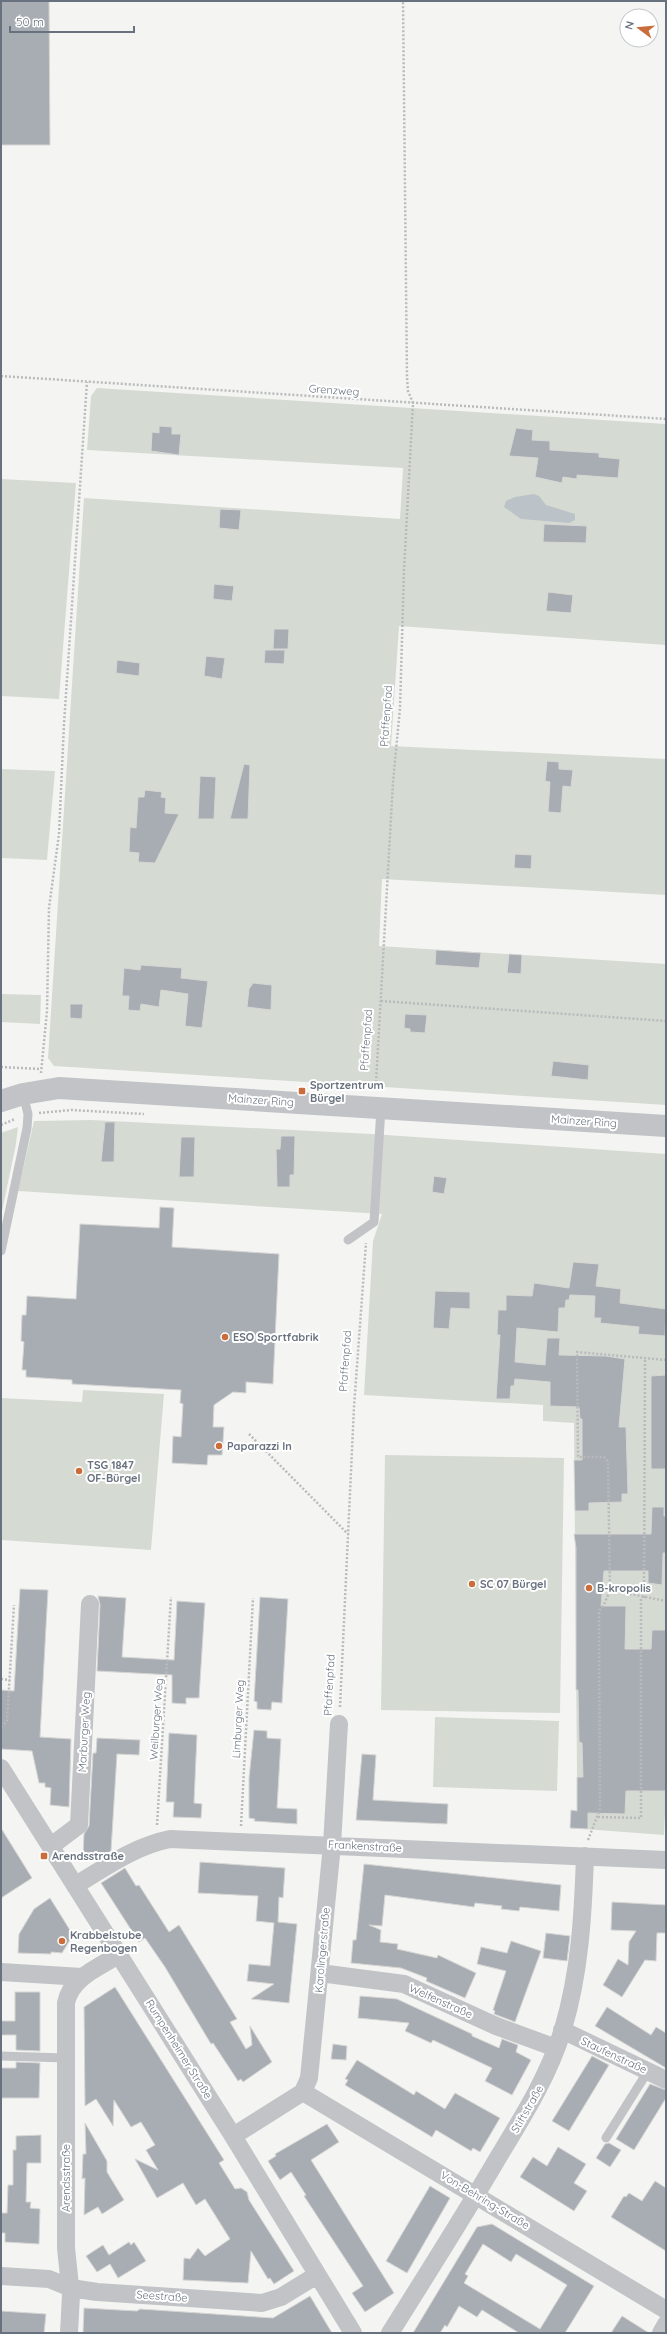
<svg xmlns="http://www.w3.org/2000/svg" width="667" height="2334" viewBox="0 0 667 2334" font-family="Quicksand,sans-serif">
<rect width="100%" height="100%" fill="#f4f5f2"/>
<path fill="#d5dbd3" d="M97 388 666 424V645L399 626 391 746 666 759V895L382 879 379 946 666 964V1105L54 1066 48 1058 84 498 400 519 403 468 87 450 91 396Z
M1 479 76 483 59 699 1 696Z
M1 769 55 771 47 860 1 858Z
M1 994 41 995 40 1024 1 1022Z
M91 1120 372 1134 666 1154V1793L664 1835 570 1828 571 1810H577V1777L574 1423 543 1421V1405L364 1395 373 1241 382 1214 18 1191 34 1121Z
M18 1127 16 1144 1 1216V1133Z
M83 1390 164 1394 151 1550 1 1540V1398L82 1402Z
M385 1455 564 1458 560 1713 381 1710Z
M435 1717 559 1721 557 1791 433 1787Z"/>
<path fill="#bbc2c8" d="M534 494 539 496 546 505 575 514V520L569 523 521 519 504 507 506 501 515 497Z"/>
<path fill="#a8adb3" stroke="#d6d6d4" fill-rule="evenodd" d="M1 1H49L50 145H1Z
M159 426 172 427V434H181L179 455 151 451 152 432 159 433Z
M516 428 533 430 532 440 550 441V450L599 453V457L620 459 618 478 577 475V479L563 477 562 483 535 477 538 458 509 456Z
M220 509 241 510 239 530 219 528Z
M544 524 587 526 586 543 543 542Z
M214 584 234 586 232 601 213 599Z
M548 592 573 595 571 613 546 611Z
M274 629H289L288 649H273Z
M265 650H285L284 664 264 663Z
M206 656 225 658 222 679 204 676Z
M117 660 140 663 139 676 116 673Z
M547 761 559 762V769L573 770 571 787 563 786 561 813 548 812 550 782 545 781Z
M244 764 250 765 248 819H230Z
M200 776 216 777 214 819H198Z
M145 790 162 792 161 797 166 798 165 813 179 814 155 863 138 862 139 853 129 852 130 827 136 828 138 797H144Z
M515 854 532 855 531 869 514 868Z
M436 950 481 953 479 968 435 965Z
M509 954 522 955 521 974 507 973Z
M141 965 182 968 181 978 208 981 202 1028 185 1026 188 994 161 990 159 1007 141 1004 140 1011 128 1010 129 996H122L124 968 140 970Z
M253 983 272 985 271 1010 247 1007 249 989Z
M70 1004H83L82 1019 70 1018Z
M405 1014 427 1015 425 1033 410 1032V1029L404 1028Z
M553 1061 589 1065 588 1080 551 1076Z
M105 1122H115L114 1162H101Z
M281 1136H295L294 1175H290V1187H277L276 1149H280Z
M181 1137H195L194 1177H179Z
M434 1176 447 1178 444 1194 432 1192Z
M160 1207 174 1208 172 1247 279 1254 273 1384 246 1382V1393L233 1392 214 1405 213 1427H224L222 1455H208L207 1465 172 1463 173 1436 181 1437 183 1404 180 1403 181 1390 72 1384V1380L26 1377V1370H22L24 1342 21 1341 22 1315H26L27 1296 76 1299 80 1224 159 1228Z
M573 1262 599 1264 596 1286 621 1289 620 1303 666 1309 665 1336 638 1334 639 1327 600 1323 601 1318H594L595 1296 570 1295 569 1300H566L565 1308H559L558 1332 517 1328 515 1362 545 1365 547 1338H560L559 1355 606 1356 625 1359 619 1427H626L628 1494H622V1502L589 1503V1511H575L574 1460H582V1419H580L579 1407 550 1406V1382L515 1379 514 1386H511L510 1399H496L500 1335H497L498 1310H506V1295L532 1296 534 1283 569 1288Z
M435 1291 470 1292V1309L451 1308 449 1329 433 1328Z
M666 1375V1469H651V1376Z
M652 1507H664V1516H666V1553H663L662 1585 648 1583V1571H604L601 1606H626L625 1649H651L652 1630H666V1791H626L625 1814 588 1813V1829L570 1828 571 1810 577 1811V1777H583L582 1743 579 1742 578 1690H576V1548L574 1534H651Z
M20 1589 48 1590 40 1737 71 1739 69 1807 50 1805 51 1788 45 1787V1783H39L32 1751 1 1749V1690L14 1691Z
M98 1596 126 1598 122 1657 174 1660 177 1601 205 1603 199 1698H186V1704L172 1703V1675L97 1671 100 1605Z
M260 1597 288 1599 282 1703 272 1702 271 1710 257 1709V1702L254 1701Z
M254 1730 267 1731V1738L281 1739 277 1808 297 1809V1824L254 1821 255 1819 249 1818V1778Z
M169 1733 197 1735 194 1803 202 1804 201 1818 173 1817 174 1802H166Z
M97 1738 140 1740 139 1755 117 1754 111 1851 104 1856 83 1855 84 1834 89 1826 93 1753H96Z
M362 1754 376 1755 373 1800 448 1804 447 1824 356 1820Z
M1 1828 32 1878 1 1898Z
M200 1862 285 1868 283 1898 279 1897 278 1922 297 1924 289 2003 251 1999 274 1984 247 1981 249 1964 270 1966 274 1923 256 1921 258 1896 198 1893Z
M364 1864 561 1885 559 1911 520 1907 519 1911 501 1909 502 1906 475 1903 474 1907 385 1895 382 1926 369 1925 381 1930 380 1942 398 1944 397 1949 437 1958 438 1955 476 1973 465 1998 426 1981 427 1978 401 1968 351 1963 353 1940H356Z
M125 1868 136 1886 139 1885 169 1932 179 1925 237 2019 230 2022 246 2049 252 2045 250 2026 272 2062 243 2082 241 2079 238 2081 213 2043 211 2044 165 1967 145 1938 139 1942 101 1883Z
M50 1898 73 1935 62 1953 51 1952V1954L18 1953 19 1934 34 1909Z
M612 1902 666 1905V1933H657L656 1961 645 1960 622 1997 603 1985 618 1959 628 1965 629 1942 636 1931 611 1930Z
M546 1933 570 1936 567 1961 543 1958Z
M511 1941 541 1951 515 2022 494 2014 495 2011 493 2010 506 1971 477 1964 481 1947 507 1953Z
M115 1987 224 2160 219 2163 235 2189 241 2188 247 2192 249 2200 294 2271 274 2284 270 2278 268 2279 251 2251 248 2283 183 2280 184 2258 190 2259 198 2248 205 2256 230 2239 205 2199 196 2205 183 2183 157 2198 135 2159 158 2170 146 2150 155 2145 141 2122 131 2127 114 2100 113 2126 96 2099 85 2106 84 2007Z
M15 1992H40V2051L16 2050V2035H1V2021H15Z
M360 1996 397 1999 472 2034V2036L499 2048 502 2039 518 2045 516 2052 531 2060 512 2095 485 2081 492 2068 433 2040 431 2043 405 2031 409 2023 358 2018Z
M607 2007 651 2035 656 2027 666 2033V2068L595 2026Z
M333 2044 347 2046 346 2060 331 2059Z
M592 2056 609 2065 569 2131 552 2121Z
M357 2060 414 2095 416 2091 445 2109 455 2093 500 2118 480 2152 473 2148 471 2151 436 2130 432 2137 345 2085 348 2080 345 2079Z
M16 2062 40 2063 39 2098H1V2068H16Z
M650 2084 666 2090V2098L634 2150 616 2139Z
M85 2123 107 2161V2172L124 2200 102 2214 98 2207 84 2215 85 2178 82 2179 83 2154H86Z
M327 2124 339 2142 311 2160 394 2293 365 2312 352 2293 363 2286 304 2196 306 2195 291 2172 280 2180 268 2161 276 2156 275 2154Z
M41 2135V2163H27L26 2202H31L30 2208 40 2209 39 2244 5 2242V2233H1V2213H7L8 2185H13V2150H16V2136Z
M609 2143 621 2150 610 2167 596 2158 605 2144Z
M558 2147 586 2164 574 2183 587 2191 574 2211 520 2177 533 2157 547 2166Z
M655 2181 666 2188V2251L611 2217 624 2196 626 2197 629 2193 642 2201Z
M430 2186 450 2198 407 2273 386 2261Z
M492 2224 594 2286 565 2333H519L482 2310 477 2317 459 2306 447 2327 445 2325 440 2333H413L477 2227ZM483 2244 511 2262 516 2254 567 2285 540 2329 464 2283 468 2276 465 2274Z
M129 2242 131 2245 134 2242 146 2261 118 2278 110 2264 97 2272 86 2256 103 2245 109 2255Z
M310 2296 332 2333H83L84 2308 137 2311 140 2309 273 2318Z
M1 2311 46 2314 44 2333H1Z
M622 2316 649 2333H611Z"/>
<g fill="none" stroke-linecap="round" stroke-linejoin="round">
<path stroke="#b8babc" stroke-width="2.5" stroke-dasharray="2 2" stroke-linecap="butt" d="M1 376 666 419
M381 1001 666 1021
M1 1067 41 1069
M41 1073 47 1011 49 908 59 834 64 724 87 382
M377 1090 376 1083 393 782 400 708 404 570 413 403 408 391 407 378 403 1
M39 1113 71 1110 144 1114
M1 1125 15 1119
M249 1434 348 1534
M610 1590 666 1601
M644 1598 645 1359
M1 1679 10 1680
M340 1707 354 1407 366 1243
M1 1727 7 1721 14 1605
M598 1817 641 1818V1598
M157 1825 171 1597
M241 1826 253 1598
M588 1840 600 1809 599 1611 604 1605 610 1590 608 1462 604 1457H578L577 1352 666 1360"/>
<path stroke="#c1c3c6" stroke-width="9" d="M348 1240 374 1222 381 1108
M1 1251 27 1128 28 1114 23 1094
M1 2056 66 2058
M606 2138 648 2071"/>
<path stroke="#c1c3c6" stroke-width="18" d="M1 1768 233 2136 353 2333
M51 1846 79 1825 90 1604
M76 1885C106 1867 135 1846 170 1839L666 1860
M1 1972 82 1977
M320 1973 404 1984 496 2026 556 2048
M562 2030 666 2080
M303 2092 666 2310
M233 2136 303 2092 309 2078 332 1845 339 1724
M1 2276 49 2279 71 2288 97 2292 262 2303 281 2297 317 2275
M69 2333 71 2295 66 2248V2003C71 1977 100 1967 120 1954
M390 2333C427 2274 464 2216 499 2156 524 2115 549 2075 563 2029 580 1972 583 1915 585 1856
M661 2333 666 2324"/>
<path stroke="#c1c3c6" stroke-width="22" d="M1 1101 23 1094 59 1088 666 1126"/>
</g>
<g fill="#cb6d3b" stroke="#fff" stroke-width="1.5">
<rect x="298" y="1087" width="8" height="8" rx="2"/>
<circle cx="225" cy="1337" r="4"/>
<circle cx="219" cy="1446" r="4"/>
<circle cx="79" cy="1471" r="4"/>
<circle cx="472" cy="1584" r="4"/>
<circle cx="589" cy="1588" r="4"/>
<rect x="40" y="1852" width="8" height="8" rx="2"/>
<circle cx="62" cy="1941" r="4"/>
</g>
<g text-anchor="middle" stroke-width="4" stroke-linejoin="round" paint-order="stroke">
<g font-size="11" fill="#68727f" stroke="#fff">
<text transform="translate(334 390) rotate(4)" y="4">Grenzweg</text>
<text transform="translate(386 716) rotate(-86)" y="4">Pfaffenpfad</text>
<text transform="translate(366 1040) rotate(-86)" y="4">Pfaffenpfad</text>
<text transform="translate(261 1100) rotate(4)" y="4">Mainzer Ring</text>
<text transform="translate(584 1121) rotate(4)" y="4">Mainzer Ring</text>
<text transform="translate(345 1361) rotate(-86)" y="4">Pfaffenpfad</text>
<text transform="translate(329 1685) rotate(-87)" y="4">Pfaffenpfad</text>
<text transform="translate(156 1719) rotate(-86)" y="4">Weilburger Weg</text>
<text transform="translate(238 1719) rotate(-87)" y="4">Limburger Weg</text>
<text transform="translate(84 1732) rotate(-87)" y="4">Marburger Weg</text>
<text transform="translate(365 1846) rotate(3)" y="4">Frankenstraße</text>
<text transform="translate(322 1950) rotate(-85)" y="4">Karolingerstraße</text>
<text transform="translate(441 2001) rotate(24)" y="4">Welfenstraße</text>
<text transform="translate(179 2049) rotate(58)" y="4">Rumpenheimer Straße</text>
<text transform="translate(614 2055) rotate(25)" y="4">Staufenstraße</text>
<text transform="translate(527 2109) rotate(-60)" y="4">Stiftstraße</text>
<text transform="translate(66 2178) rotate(-90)" y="4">Arendsstraße</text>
<text transform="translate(485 2200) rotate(31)" y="4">Von-Behring-Straße</text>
<text transform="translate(162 2296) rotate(4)" y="4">Seestraße</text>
</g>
<g font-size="11" font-weight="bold" fill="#68727f" stroke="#fff" text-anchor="start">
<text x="310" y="1089">Sportzentrum<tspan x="310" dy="13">Bürgel</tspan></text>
<text x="233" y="1341">ESO Sportfabrik</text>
<text x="227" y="1450">Paparazzi In</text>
<text x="87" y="1469">TSG 1847<tspan x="87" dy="13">OF-Bürgel</tspan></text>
<text x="480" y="1588">SC 07 Bürgel</text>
<text x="597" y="1592">B-kropolis</text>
<text x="52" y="1860">Arendsstraße</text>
<text x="70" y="1939">Krabbelstube<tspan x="70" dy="13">Regenbogen</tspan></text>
</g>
</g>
<rect width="667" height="2334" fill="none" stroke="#68727f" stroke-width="4"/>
<g transform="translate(639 28) rotate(286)"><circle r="19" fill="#ffffff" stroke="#c3c7cc"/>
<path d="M0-3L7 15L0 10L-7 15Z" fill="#cb6d3b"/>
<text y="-6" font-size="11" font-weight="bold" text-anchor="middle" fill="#68727f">N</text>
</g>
<path d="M10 26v6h124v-6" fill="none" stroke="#68727f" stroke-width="2"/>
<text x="16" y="26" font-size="12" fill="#68727f" stroke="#ffffff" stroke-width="3" paint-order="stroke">50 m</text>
</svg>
